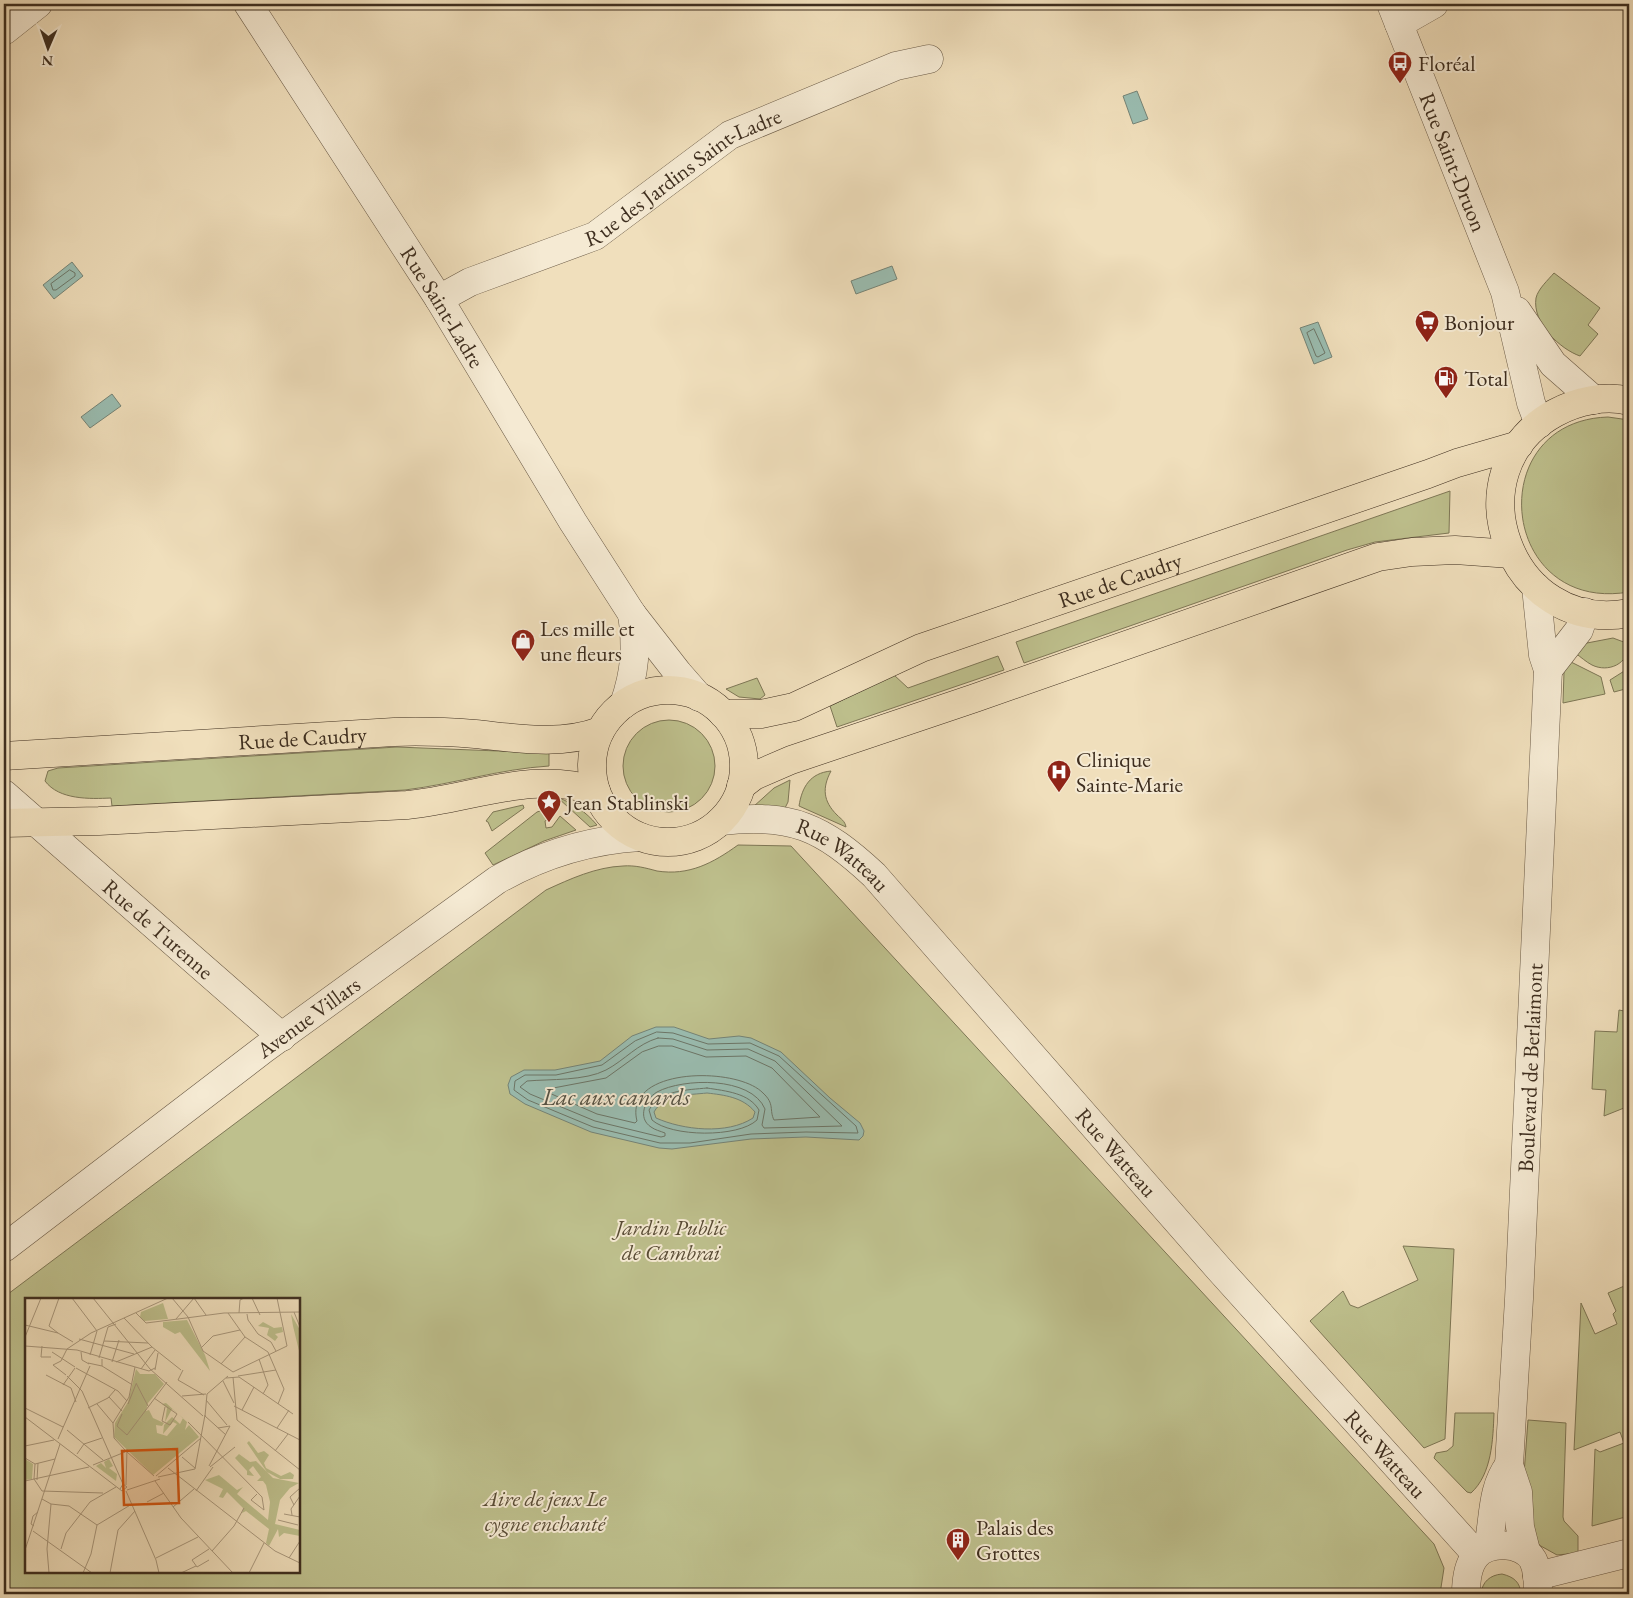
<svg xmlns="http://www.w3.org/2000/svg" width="1633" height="1598" viewBox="0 0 1633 1598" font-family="'EB Garamond',serif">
<rect width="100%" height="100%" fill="#f0dfbc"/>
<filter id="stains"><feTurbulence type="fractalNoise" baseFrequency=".004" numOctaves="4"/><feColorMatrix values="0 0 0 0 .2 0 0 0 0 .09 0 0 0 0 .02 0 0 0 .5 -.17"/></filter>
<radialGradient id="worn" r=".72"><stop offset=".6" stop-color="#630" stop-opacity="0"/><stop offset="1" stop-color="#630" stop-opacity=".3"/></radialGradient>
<path fill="#bec08d" stroke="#7e7756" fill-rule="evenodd" d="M1554 273 1600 308 1588 325 1598 334 1580 356C1560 349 1532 323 1536 298 1538 289 1548 280 1554 273Z
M1608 417 1629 420V592C1499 614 1481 421 1608 417Z
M1450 491 1449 533 1375 542 1347 550 1024 663 1016 642Z
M1613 638 1629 644C1629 664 1608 673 1592 665 1586 662 1581 657 1575 653L1587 643Z
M998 656 1004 670 837 727 830 706 894 675 908 688Z
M1569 661 1601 677 1605 694 1563 703 1564 672Z
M1629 668V688L1614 692 1610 680Z
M757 678 765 695 760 699 739 697 726 689Z
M623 766a46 46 0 1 1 92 0a46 46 0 1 1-92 0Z
M397 747 549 753V766C500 769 454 784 405 790L112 806 111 798C90 799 59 800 45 781L48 771 58 768Z
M831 771C822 788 823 801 837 815 841 819 845 821 846 827L799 806C802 787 810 773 831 771Z
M790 780 788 802 783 812 753 807 774 788Z
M557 797C574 804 585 811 597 825L590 827Z
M523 805 524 808 492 831 488 822 486 821 493 812Z
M549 808 556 812 551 818 545 821 546 828 552 827 560 816 576 830 544 841 493 865 485 853 537 812Z
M738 845 791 846 1434 1544 1444 1568 1440 1594H4V1297L546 890C570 879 596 867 623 866 635 865 646 868 657 871 689 876 713 863 738 845ZM26 1299H299V1572H26Z
M1626 979H1629V1106L1604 1116 1606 1090 1592 1089 1595 1031 1617 1032 1619 1010 1624 1011Z
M1403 1246 1454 1249 1445 1439 1424 1448 1310 1321 1343 1291 1350 1305 1358 1308 1418 1280Z
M1629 1284V1516L1592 1526 1595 1449 1600 1452 1624 1443 1620 1432 1574 1450 1581 1303 1595 1334 1617 1324 1613 1314 1616 1311 1608 1293Z
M1455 1413H1494C1493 1439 1492 1474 1471 1493L1467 1492 1434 1458 1436 1453 1447 1451 1453 1446Z
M1528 1420 1566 1423 1563 1517 1564 1521 1578 1536V1553L1557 1555 1539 1545 1522 1501Z
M1502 1574C1514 1577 1520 1582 1521 1594H1481C1482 1582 1490 1575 1502 1574Z"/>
<path fill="#9abdb1" stroke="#758477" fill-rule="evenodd" d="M1137 91 1148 119 1133 124 1123 96Z
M72 262 83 276 54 299 43 285Z
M892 266 897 279 856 294 851 281Z
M1318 322 1332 357 1314 364 1300 328Z
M112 394 121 406 90 428 81 417Z
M656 1027H674L709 1039 739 1036 751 1038 781 1052 830 1098 860 1123 864 1131 863 1136 859 1140 806 1137 751 1139 672 1149 659 1148 591 1132 525 1104 510 1094 508 1085 511 1077 524 1070H555L600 1061 632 1036ZM707 1093C724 1095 743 1097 755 1112L753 1118C727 1135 683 1130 656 1118L654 1112C664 1094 689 1095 707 1093Z"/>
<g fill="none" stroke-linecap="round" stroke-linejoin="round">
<path stroke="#6c7668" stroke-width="1" d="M70 270 75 273V276L56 290H53L51 284Z
M1314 329 1325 353 1318 357 1316 356 1307 333Z
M657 1032 673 1033 708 1044 750 1043 779 1056 856 1126 858 1133 806 1132 751 1134 690 1143H660L593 1127 528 1100 514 1090 515 1081 525 1075H556L602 1065 635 1041Z
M658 1038 673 1039 707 1050 748 1049 775 1061 842 1126 764 1128 762 1125 765 1109C751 1076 683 1078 657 1092 645 1099 637 1118 651 1127 655 1130 660 1131 665 1133V1136L661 1137 595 1121 530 1094 520 1087 527 1081C550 1079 585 1081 606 1070 625 1060 637 1044 658 1038Z
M659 1046H672L706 1057 746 1056 772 1068 820 1117 774 1120C769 1110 775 1104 763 1093 737 1066 623 1067 637 1121L635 1123 597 1114 547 1092 548 1089 606 1078 642 1052Z
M707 1088C726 1091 749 1093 759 1110L757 1120C738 1138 671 1137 652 1120L649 1110C660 1090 687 1090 707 1088Z"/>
<defs>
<g id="minor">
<path id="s1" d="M248 4 439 299 573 522 632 614 678 673 699 697"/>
<path id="s2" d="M1391 4 1505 292 1531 403 1539 424"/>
<path d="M1399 24 1434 4"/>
<path d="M4 31 38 4"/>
<path id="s3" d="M439 299 470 282 595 236 730 135 896 66 929 59"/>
<path d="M1517 311 1553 364 1594 400"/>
<path d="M1548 670 1579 630 1585 612"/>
<path d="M624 704C635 673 637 647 632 614"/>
<path id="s4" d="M4 794 282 1037"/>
<path id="s5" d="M721 821C792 813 822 827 874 875L1219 1269 1476 1554"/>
<path id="s6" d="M4 1248 264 1049 497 880C541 855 589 840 640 837"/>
<path d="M1488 1547C1494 1519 1491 1489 1509 1465"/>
<path id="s7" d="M1526 1551 1520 1527 1518 1492 1509 1465 1519 1299 1548 670 1543 655 1536 587"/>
<path d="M1537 1576 1629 1553"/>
<path d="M1466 1594C1466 1582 1467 1567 1475 1557 1487 1540 1523 1542 1533 1560 1538 1570 1538 1583 1538 1594"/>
</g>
<g id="major">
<path d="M1629 401C1605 395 1577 401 1555 413 1449 471 1510 636 1629 613"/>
<circle cx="668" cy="766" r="76"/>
<path id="s8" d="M723 714H761L794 707 921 648 1428 474 1457 463 1519 445"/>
<path id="s9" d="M4 756 394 732C421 731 448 732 475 734 516 738 560 746 600 731"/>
<path d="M741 786 754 776 791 760 975 698 1378 557 1412 552 1455 550 1511 554"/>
<path d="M4 823 99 821 407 805C471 799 532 770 596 791"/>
</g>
</defs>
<use href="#minor" stroke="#6a5a46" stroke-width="29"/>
<use href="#major" stroke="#3e2e1f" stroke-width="29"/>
<use href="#minor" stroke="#f5ead3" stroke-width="28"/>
<use href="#major" stroke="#f0dfbc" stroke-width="28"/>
</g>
<defs>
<symbol id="bus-pin" viewBox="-11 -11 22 30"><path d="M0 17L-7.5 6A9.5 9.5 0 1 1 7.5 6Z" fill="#8f2418" stroke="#f5ead3"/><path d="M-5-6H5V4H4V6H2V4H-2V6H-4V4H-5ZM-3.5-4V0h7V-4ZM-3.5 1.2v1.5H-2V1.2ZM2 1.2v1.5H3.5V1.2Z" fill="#fff"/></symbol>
<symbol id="supermarket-pin" viewBox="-11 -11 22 30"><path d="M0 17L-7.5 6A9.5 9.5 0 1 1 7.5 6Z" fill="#8f2418" stroke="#f5ead3"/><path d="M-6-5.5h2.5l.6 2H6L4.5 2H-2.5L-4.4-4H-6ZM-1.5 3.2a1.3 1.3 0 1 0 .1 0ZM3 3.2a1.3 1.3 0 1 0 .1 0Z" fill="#fff"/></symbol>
<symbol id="fuel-pin" viewBox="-11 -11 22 30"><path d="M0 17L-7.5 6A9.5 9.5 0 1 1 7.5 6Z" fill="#8f2418" stroke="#f5ead3"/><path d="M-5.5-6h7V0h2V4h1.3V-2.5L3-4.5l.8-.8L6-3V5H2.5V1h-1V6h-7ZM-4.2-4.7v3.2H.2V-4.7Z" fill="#fff"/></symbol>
<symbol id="shop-pin" viewBox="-11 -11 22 30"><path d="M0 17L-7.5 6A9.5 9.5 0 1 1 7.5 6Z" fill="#8f2418" stroke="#f5ead3"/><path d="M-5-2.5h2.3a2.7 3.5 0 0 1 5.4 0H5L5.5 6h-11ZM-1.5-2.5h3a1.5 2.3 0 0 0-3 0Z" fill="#fff"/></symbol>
<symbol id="hospital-pin" viewBox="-11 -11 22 30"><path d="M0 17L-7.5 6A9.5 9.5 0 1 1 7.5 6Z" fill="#8f2418" stroke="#f5ead3"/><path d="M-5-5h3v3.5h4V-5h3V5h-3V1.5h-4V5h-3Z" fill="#fff"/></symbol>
<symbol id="sight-pin" viewBox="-11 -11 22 30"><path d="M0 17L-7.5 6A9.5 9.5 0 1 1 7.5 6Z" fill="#8f2418" stroke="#f5ead3"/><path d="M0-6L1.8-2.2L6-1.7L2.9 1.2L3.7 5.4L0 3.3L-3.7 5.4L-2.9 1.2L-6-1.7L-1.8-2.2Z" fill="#fff"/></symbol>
<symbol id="building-pin" viewBox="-11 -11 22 30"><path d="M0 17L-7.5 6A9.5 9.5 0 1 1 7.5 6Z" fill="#8f2418" stroke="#f5ead3"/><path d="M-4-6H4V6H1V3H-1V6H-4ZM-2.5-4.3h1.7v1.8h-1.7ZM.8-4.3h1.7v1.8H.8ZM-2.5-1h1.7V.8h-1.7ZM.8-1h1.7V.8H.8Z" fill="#fff"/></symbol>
</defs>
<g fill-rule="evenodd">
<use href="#bus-pin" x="1386" y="49" width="28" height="38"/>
<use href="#supermarket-pin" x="1413" y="308" width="28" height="38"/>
<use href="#fuel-pin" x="1432" y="364" width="28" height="38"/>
<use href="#shop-pin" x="509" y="627" width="28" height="38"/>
<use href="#hospital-pin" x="1045" y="758" width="28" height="38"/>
<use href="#sight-pin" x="535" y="788" width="28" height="38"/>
<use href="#building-pin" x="944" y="1526" width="28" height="38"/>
</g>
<g text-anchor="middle" stroke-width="4" stroke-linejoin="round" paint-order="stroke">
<g font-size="22" fill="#3e2e1f" stroke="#f5ead3" text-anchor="start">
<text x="1418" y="71">Floréal</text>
<text x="1444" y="330">Bonjour</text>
<text x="1464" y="386">Total</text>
<text x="540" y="636">Les mille et<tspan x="540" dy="25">une fleurs</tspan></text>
<text x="1076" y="767">Clinique<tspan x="1076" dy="25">Sainte-Marie</tspan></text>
<text x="566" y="810">Jean Stablinski</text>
<text x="976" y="1535">Palais des<tspan x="976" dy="25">Grottes</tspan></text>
</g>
<g font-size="22" fill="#3e2e1f" stroke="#f5ead3">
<text dy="8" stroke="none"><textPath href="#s2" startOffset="170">Rue Saint-Druon</textPath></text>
<text dy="8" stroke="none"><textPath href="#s3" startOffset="275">Rue des Jardins Saint-Ladre</textPath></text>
<text dy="8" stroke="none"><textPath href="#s1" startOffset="360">Rue Saint-Ladre</textPath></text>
<text dy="8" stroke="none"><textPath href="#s8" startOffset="422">Rue de Caudry</textPath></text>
<text dy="8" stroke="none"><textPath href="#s9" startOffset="299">Rue de Caudry</textPath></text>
<text dy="8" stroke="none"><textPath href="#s5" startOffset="132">Rue Watteau</textPath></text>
<text dy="8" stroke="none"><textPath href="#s4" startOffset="205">Rue de Turenne</textPath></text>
<text dy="8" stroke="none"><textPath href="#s6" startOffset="382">Avenue Villars</textPath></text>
<text dy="8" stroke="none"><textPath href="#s7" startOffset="486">Boulevard de Berlaimont</textPath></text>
<text dy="8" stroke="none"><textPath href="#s5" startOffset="538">Rue Watteau</textPath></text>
<text dy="8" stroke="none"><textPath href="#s5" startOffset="942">Rue Watteau</textPath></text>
</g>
<g font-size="22" font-style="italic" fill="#584b35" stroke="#f5ead3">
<text x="671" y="1235">Jardin Public<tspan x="671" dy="25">de Cambrai</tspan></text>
<text x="545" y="1506">Aire de jeux Le<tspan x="545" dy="25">cygne enchanté</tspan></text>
</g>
<g font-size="24" font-style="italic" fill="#555244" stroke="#f5ead3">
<text x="616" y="1105">Lac aux canards</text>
</g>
</g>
<g transform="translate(25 1298)">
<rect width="275" height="275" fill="#f0dfbc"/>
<path d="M138 5 143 21 119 23 115 19 116 14ZM266 16 275 32V57L268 28ZM162 22 180 57 185 73 155 34 150 36 138 29V24ZM238 24 249 30 257 29 258 34 250 36 253 39 250 43 242 37 244 30 233 28ZM111 71 115 76H130L139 86 123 105 121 113 124 112 128 120 139 125 137 128 131 127 132 135 142 138 152 126 148 124 138 136 139 127 147 119 155 126 158 120 147 111 140 124 142 110 137 106 141 105 162 124 160 132 164 127 174 139 128 177 89 139 90 125 103 104ZM224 143 233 155 239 153 244 157 239 165 241 170 256 178 265 174 269 177 268 181H255L242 174 222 145ZM214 156 225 164 231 163 248 180 274 185 265 190 255 202 250 226 275 232V238L259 235 254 239 253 231 244 248 241 245 244 231 221 213 217 215 218 210 202 194 198 200 194 199 198 191 180 182 194 177 212 192 218 189 212 196 243 222 245 204 241 187 238 183H232L236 179 228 168 224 172 229 178 222 177V173L210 160ZM0 161 8 166 7 181 0 182ZM84 161 88 168 84 170 92 176 91 183 71 168 76 165 81 170 79 164Z" fill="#bec08d"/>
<path fill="none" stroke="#a9987d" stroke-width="1" d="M47 0 72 33M68 0 125 71 178 118M147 0 163 19 178 53 208 74M227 0 235 17M269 14 275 29M111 15 121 25 161 20M203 15 220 39 243 54 259 91 253 106M214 15 215 2 219 0M222 16 223 22 233 36 246 44 251 53M99 20 127 49 156 72M161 20 199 15 275 14M151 21 169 0 181 17M0 27 33 35 48 44M33 35 24 28 34 0M0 39 16 0M54 41 109 56M79 43 123 45M0 48 52 52 124 73 130 70M17 48 16 59H26M176 50 188 38 215 32M42 51 66 35 143 0M27 54 50 69M56 54 57 62 64 66M65 57 72 33M74 60 83 29 91 26M234 61 243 87 238 96M87 64 94 42M91 64 127 49M63 65 77 68V61M196 66 220 39M28 67 36 63 42 51M28 67 41 77M77 68 106 86M51 70 93 93 102 103M116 71 130 52M130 72 133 55M158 72 153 82 179 97M208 74 262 48 252 0M21 77 46 90 51 104M42 78 57 93 98 186M213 78 251 72M208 79 212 122 275 172M201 80 214 79 268 116M198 83 209 105M111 85 123 108M38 87 50 70M157 98 181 96M84 99 97 113M129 100 152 116 145 127 137 123 140 109M181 102 202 127M72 106 88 125M103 106 111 86M209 108 275 142M0 110 38 129M63 110 83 100 90 92M217 112 229 89M97 116 92 128 102 137M180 118 201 137M180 118 182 96 203 78M0 119 97 193 102 189 98 186 95 191M163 124 237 199 239 212 226 202 232 196M88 125 104 99 110 69M88 125 89 140 100 152M252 130 264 112M42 132 78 162M102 137 142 84M33 141 65 68M0 148 29 142M250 153 263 136M102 154 129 178M52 156 59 146 77 140M157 159 170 170M0 160 10 166 30 161M10 166 9 181 17 193 78 195M68 167 100 154M184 168 205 128 193 130M185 169 210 149M143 170 250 253 275 265M131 178 176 140M133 179 170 171 180 117M12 182 13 165M0 183 64 169M130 183 156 220 208 275M101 187 102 151M102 192 135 181M101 193 131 262 134 275M171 193 188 169M17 201 26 206 44 208 72 227M122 204 139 195M269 207 265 199 275 190M148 209 169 191M259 216 275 219M267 217 266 211 275 198M253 222 273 227M72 227 107 206M9 228 6 226 8 218 13 214M8 233 67 275M36 251 41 235 65 204 91 189M0 252 35 146M187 253 209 228 219 210M131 260 173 239M264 260 275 243M184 262 172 269 167 262 184 251M24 275 22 251 26 206M58 275 66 256 72 227M85 275 93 232 110 213M156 275 171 268M224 275 239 245"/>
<path fill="#d7550e" fill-opacity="0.15" stroke="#d7550e" stroke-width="2.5" d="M152 151 154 205 99 207 97 153Z"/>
<rect width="275" height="275" fill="none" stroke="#3e2e1f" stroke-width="2.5"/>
</g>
<rect width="1633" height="1598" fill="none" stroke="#f0dfbc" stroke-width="20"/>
<rect x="5" y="5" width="1623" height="1588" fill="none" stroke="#3e2e1f" stroke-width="2.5"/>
<rect x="10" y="10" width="1613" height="1578" fill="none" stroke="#3e2e1f"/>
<g transform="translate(48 48) rotate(182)" stroke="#f5ead3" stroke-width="4" paint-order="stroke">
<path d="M0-4L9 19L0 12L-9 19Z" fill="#3e2e1f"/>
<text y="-8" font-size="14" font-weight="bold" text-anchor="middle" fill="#3e2e1f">N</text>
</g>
<rect width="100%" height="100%" filter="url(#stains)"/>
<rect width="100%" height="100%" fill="url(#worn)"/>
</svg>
